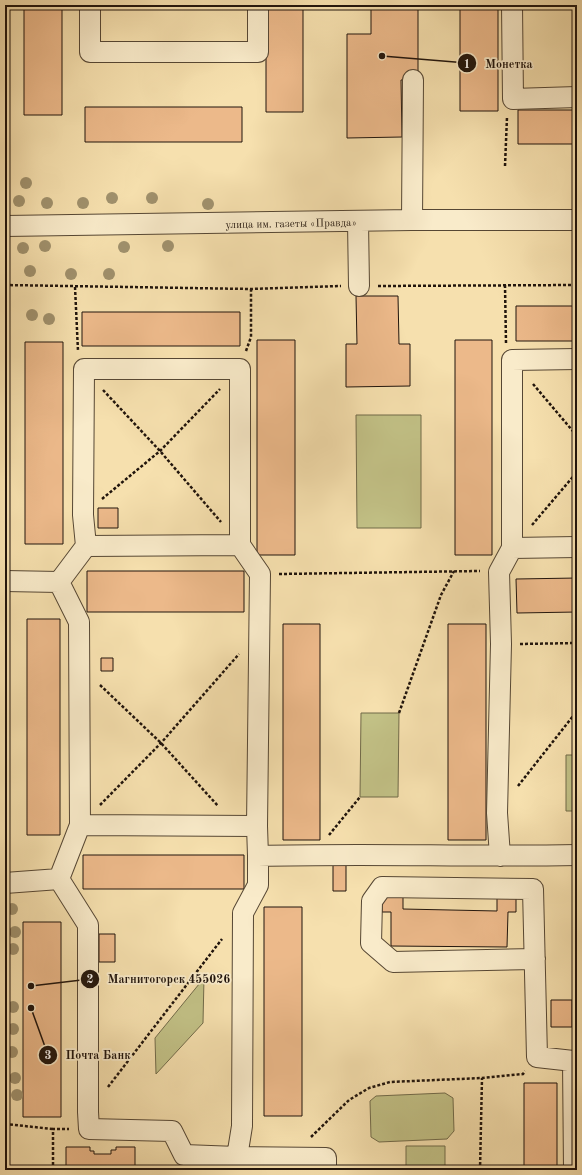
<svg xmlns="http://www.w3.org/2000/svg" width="582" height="1175" viewBox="0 0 582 1175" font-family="'Old Standard TT',serif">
<rect width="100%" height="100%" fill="#f6e0ae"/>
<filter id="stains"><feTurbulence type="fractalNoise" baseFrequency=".005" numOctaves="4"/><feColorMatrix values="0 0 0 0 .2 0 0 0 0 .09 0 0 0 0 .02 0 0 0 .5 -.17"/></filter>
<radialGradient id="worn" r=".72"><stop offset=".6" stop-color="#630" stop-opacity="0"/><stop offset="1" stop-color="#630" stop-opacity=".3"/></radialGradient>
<path fill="#c2c186" stroke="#716a49" d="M356 415H421V528H357Z
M361 713H399L398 797H360Z
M566 755H577V811H566Z
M204 978 203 1023 156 1074 155 1038Z
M445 1093 453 1098 454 1131 447 1139 379 1142 371 1137 370 1101 376 1096Z
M406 1146H445V1170H406Z"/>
<path fill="#ecb98a" stroke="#20140c" d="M24 5H62V115H24Z
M266 5H303V112H266Z
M371 5H418V79L401 80 402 137 347 138V34H371Z
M460 5H498V111H460Z
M85 107H242V142H85Z
M518 110H577V144H518Z
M356 296H398L399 344H410V386L346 387V344H357Z
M516 306H577V341H516Z
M82 312H240V346H82Z
M257 340H295V555H257Z
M455 340H492V555H455Z
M25 342H63V544H25Z
M98 508H118V528H98Z
M87 571H244V612H87Z
M577 578V612L517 613 516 579Z
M27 619H60V835H27Z
M283 624H320V840H283Z
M448 624H486V840H448Z
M101 658H113V671H101Z
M83 855H244V889H83Z
M333 862H346V891H333Z
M382 892H403V909L497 911V893H516V912H508L507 947 391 946V912H382Z
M264 907H302V1116H264Z
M23 922H61V1117H23Z
M99 934H115V962H99Z
M551 1000H572V1027H551Z
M524 1083H557V1170H524Z
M66 1147H90V1151H94V1154H111V1150H116V1147H135V1170H66Z"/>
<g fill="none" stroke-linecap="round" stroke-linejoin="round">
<defs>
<path id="minor" d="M90 5V52H258V5
M512 5 513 99 577 97
M412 220 413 80
M358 222 359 286
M5 226 412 220H577
M240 545V369H84L83 515 86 546 59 582 79 622 80 825 59 879 88 925V1112L89 1129 172 1131 184 1155 237 1157 326 1158V1170
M86 546 240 545 260 574 257 826
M512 548 577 547
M5 581 59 582
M80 825 257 826 258 856
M500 856 497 813 501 644 499 572 512 548V360L577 359
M5 883 59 879
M535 959 393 962 371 943 372 901 382 887 533 889 537 1057 573 1061
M237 1170V1157L242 1126 243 913 258 885V856C365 853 471 857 577 855
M574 1170 573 1061 577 1060"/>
</defs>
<use href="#minor" stroke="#564734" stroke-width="22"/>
<path stroke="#20140c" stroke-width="2.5" stroke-dasharray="3 2" stroke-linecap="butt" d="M505 166 507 117
M5 285 251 289 341 286
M505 285 506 343
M378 286 577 285
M75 287 78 351
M246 351 251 337V289
M533 384 577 436
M103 390 160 451 221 522
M102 499 160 451 220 389
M532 525 577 472
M279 574 480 571
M520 644 577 643
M100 685 161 743 218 806
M399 713 441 595 454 571
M518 786 577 711
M100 805 161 743 239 654
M329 835 360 797
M108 1087 222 939
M5 1124 53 1129
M311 1137 349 1100 369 1088 390 1082 482 1078 523 1074 525 1071
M53 1170V1129H69
M480 1170 482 1078"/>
<use href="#minor" stroke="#f9ebca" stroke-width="20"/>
</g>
<g fill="#a0916d">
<circle cx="26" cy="183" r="6"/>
<circle cx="112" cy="198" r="6"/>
<circle cx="152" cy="198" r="6"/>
<circle cx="19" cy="201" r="6"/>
<circle cx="47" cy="203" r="6"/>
<circle cx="83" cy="203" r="6"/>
<circle cx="208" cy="204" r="6"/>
<circle cx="45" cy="246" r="6"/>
<circle cx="168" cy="246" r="6"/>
<circle cx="124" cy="247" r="6"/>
<circle cx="23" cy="248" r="6"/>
<circle cx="30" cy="271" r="6"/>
<circle cx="71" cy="274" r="6"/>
<circle cx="109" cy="274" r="6"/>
<circle cx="32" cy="315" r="6"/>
<circle cx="49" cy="319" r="6"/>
<circle cx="12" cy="909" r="6"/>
<circle cx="15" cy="932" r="6"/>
<circle cx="13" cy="949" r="6"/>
<circle cx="13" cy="1007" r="6"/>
<circle cx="13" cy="1029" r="6"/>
<circle cx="12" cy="1052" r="6"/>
<circle cx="15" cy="1078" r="6"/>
<circle cx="17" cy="1095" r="6"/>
</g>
<g text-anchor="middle" stroke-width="3.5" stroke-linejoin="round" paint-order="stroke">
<g font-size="11" fill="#20140c" stroke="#f9ebca">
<text transform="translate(291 223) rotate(-1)" y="4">улица им. газеты «Правда»</text>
</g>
</g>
<path fill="none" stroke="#20140c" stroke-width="1.5" d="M382 56L467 63M31 986L90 979M31 1008L48 1055"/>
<g fill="#20140c" stroke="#f9ebca" stroke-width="1.5">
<circle cx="382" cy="56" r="4"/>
<circle cx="31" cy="986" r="4"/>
<circle cx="31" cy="1008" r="4"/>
<circle cx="467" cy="63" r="10"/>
<circle cx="90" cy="979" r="10"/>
<circle cx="48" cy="1055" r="10"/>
</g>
<g font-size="12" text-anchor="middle" font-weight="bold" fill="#fff">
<text x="467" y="68">1</text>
<text x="90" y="983">2</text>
<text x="48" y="1059">3</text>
</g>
<g font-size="12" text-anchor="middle" font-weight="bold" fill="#20140c" stroke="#f9ebca" stroke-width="3.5" stroke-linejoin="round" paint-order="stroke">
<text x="509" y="68">Монетка</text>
<text x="169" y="983">Магнитогорск 455026</text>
<text x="98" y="1059">Почта Банк</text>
</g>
<rect width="582" height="1175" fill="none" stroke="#f6e0ae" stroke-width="20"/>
<rect x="6" y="6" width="570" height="1163" fill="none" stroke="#20140c" stroke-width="2"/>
<rect x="10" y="10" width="562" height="1155" fill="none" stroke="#20140c"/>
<rect width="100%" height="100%" filter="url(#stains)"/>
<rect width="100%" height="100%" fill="url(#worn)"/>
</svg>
